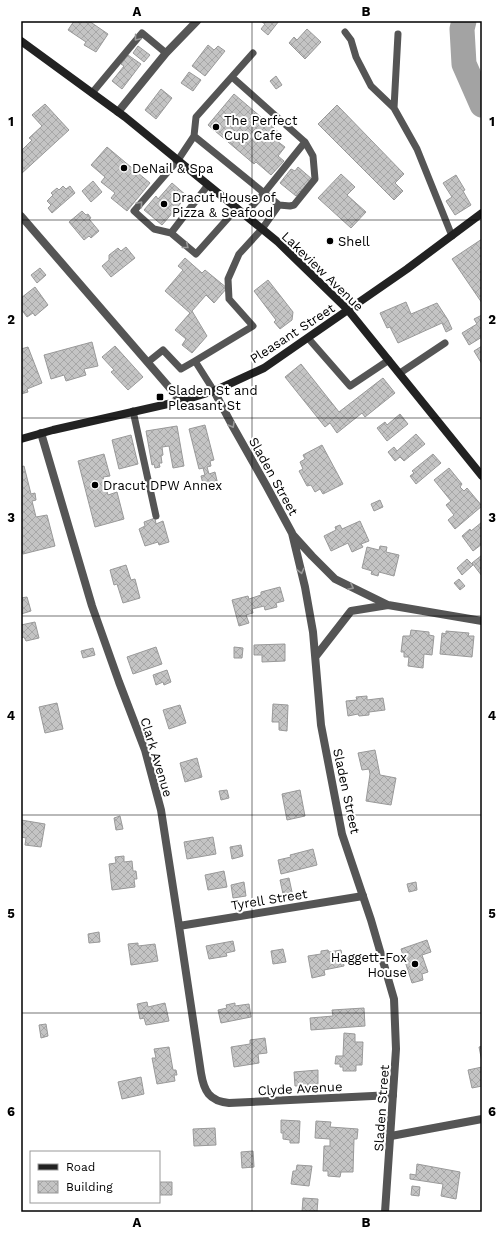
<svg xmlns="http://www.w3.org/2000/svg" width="503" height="1233" viewBox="0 0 503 1233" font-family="'Work Sans',sans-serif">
<defs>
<pattern id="building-cross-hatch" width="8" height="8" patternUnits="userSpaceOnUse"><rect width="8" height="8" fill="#c4c4c4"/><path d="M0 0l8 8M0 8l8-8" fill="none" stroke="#a7a7a7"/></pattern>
</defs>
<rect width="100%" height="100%" fill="#fff"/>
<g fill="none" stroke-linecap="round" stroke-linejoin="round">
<path stroke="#a3a3a3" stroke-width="25" d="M464 21 462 29 464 64 482 105"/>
</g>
<path fill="url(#building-cross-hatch)" stroke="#999" d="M74 21H89L108 34 96 52 84 45 86 42 68 30Z
M263 21H279L268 35 261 29 265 24 262 22Z
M307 29 321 42 305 59 289 43 294 37 297 40Z
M208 45 214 50 218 46 225 51 205 76 192 66Z
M138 46 150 55 144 62 133 53Z
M128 55 141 64 122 89 112 81 124 66 121 64Z
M189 72 201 80 193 91 181 83Z
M276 76 282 85 276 89 270 81Z
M161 89 172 98 156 119 145 110Z
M234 94 282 135 277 141 285 147 278 156 284 161 271 175 256 162 254 164 208 125Z
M45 104 69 130 21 174V151L32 140 29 138 42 126 32 115Z
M337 105 404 174 395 183 403 191 394 200 318 124Z
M107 147 150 183 127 211 111 198 115 193 101 182 105 177 91 165Z
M298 167 313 180 302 192 300 191 296 196 280 183 291 169 295 171Z
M341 174 355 187 347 195 366 212 351 228 318 198Z
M456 175 465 190 463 191 471 205 455 215 446 201 452 197 443 183Z
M93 181 102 192 91 202 82 191Z
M172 183 187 196 162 225 144 210 156 196 158 199Z
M63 186 66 189 70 186 75 193 52 213 48 208 51 205 47 201 53 195 51 193 57 188 59 190Z
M82 211 86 215 88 214 91 218 89 219 99 231 91 238 89 236 84 240 69 222Z
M482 239V303L452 259Z
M126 247 135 258 111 277 102 266 109 260V255L118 248 121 251Z
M185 258 202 273 205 270 227 288 214 303 206 295 192 311 207 336 192 353 182 345 186 339 175 330 190 313 165 291 183 270 178 266Z
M40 268 46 275 37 283 31 275Z
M268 280 293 312 292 320 280 329 274 322 276 320 254 291Z
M35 287 48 305 35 316 33 313 27 317 21 309V298Z
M406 302 411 314 437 303 448 320 452 329 446 332 442 323 398 343 390 327 387 328 380 313Z
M482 315V337L469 345 462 333 477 324 474 319Z
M92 342 98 366 84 369 86 375 66 381 64 375 51 379 44 355Z
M115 346 143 377 128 390 111 372 114 370 102 357Z
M482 346V364L474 351Z
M28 347 42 383 27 389 28 392 21 394V349Z
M301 364 339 412 383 378 395 393 365 417 362 413 337 433 330 423 325 427 285 377Z
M400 414 408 424 387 441 377 428 385 422 387 425Z
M205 425 214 460 210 461 211 466 207 467 209 474 215 472 218 485 204 488 201 476 205 475 203 468 199 469 189 429Z
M177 426 184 466 173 468 169 446 162 447 163 455 161 456 162 463H159L160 467 155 468 154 464 152 465 146 431Z
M416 434 425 444 404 461 400 457 395 461 388 452 394 447 397 451Z
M131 435 138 464 119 469 112 440Z
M322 445 343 484 323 494 320 489 315 492 311 485 307 486 299 471 303 469 300 462 305 459 303 455Z
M104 454 110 476 103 477 108 495 117 492 124 519 95 527 78 461Z
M433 454 441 463 416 484 410 476 414 473 412 471Z
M24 466 31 494 35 493 36 500 32 501 36 517 47 515 55 546 23 554 21 547V467Z
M449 468 462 484 460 487 464 491 467 488 482 506 455 529 448 520 454 515 446 505 451 501 434 480Z
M380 500 383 507 374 511 371 504Z
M155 518 156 524 163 521 169 542 159 545 158 542 145 546 139 529 145 526 144 522Z
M360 521 369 541 361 544 363 547 352 552 348 543 331 551 324 536 336 530 335 527 340 525 342 529Z
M482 522V544L473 551 462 536 470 529 471 531Z
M380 546 387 547 386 552 399 555 394 576 379 572 378 576 371 574 372 571 362 568 367 547 379 550Z
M482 555V576L472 563Z
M467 559 473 565 462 575 457 568Z
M126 565 131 580 135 579 140 598 123 603 117 584 114 585 110 570Z
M459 579 465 586 460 590 454 583Z
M280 587 284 601 276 603 277 607 265 610 264 606 252 609 253 613 246 615 249 623 239 626 232 600 248 596 249 599 261 595V592Z
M27 597 31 611 21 614V598Z
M35 622 39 638 26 641 24 637 21 638V625Z
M411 630 429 632V635L434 636 432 655 424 654 423 668 408 666 409 657H404V652H401L403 636H410Z
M446 631 469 633 468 636H474L472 657 440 654 442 633 446 634Z
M285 644V661L262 662V655H254V645Z
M156 647 162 664 133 674 127 657Z
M234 647 243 648 242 658H234Z
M93 648 95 655 83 658 81 651Z
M167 670 171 682 164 685 163 682 156 685 153 675Z
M367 696V700L383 698 385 710 369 712V715L359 716 358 714 348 716 346 701 357 700 356 697Z
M57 703 63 729 45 733 39 707Z
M273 704 288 705 287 731 279 730V722H272Z
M180 705 186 723 169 729 163 710Z
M375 750 380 775 396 778 391 805 366 801 370 774 369 769 362 770 358 753Z
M197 758 202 777 185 782 180 763Z
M227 790 229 798 221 800 219 791Z
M300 790 305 816 287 820 282 794Z
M120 816 123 829 116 830 114 818Z
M21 820 45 824 41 847 25 845 26 838 21 837Z
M213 837 216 854 187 859 184 842Z
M241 845 243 856 232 859 230 847Z
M313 849 317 865 281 874 278 860 291 857 290 855Z
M124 856V862L132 861 133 871H136L137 879H134L135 887 112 890 109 864 116 863 115 857Z
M224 871 227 887 208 890 205 875Z
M289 878 292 892 283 894 280 880Z
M244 882 246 896 233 898 231 885Z
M416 882 417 890 409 892 407 884Z
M99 932 100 942 89 943 88 934Z
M427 940 431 952 422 955 428 972 422 974 423 980 412 983 401 949Z
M233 941 235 951 226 953 227 956 209 959 206 946Z
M138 943V946L155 944 158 961 131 965 128 944Z
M283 949 286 962 273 964 271 951Z
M328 950 329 952 341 950 344 966 324 970 325 975 312 978 308 956 321 954V951Z
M147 1002 148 1007 165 1003 169 1021 146 1025 144 1018 140 1019 137 1004Z
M235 1003V1006L249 1004 251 1017 221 1023 218 1010 227 1008 226 1005Z
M364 1008 365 1026 311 1030 310 1018 333 1016 332 1010Z
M46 1024 48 1036 41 1038 39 1025Z
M344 1033 355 1034V1042H363L362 1065H356V1071H343V1067H340V1064H335L336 1056H343Z
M265 1038 267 1053 258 1054 259 1063 234 1067 231 1047 250 1044V1040Z
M482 1046V1062L479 1047Z
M169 1047 173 1070H176L177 1075H174L175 1081 157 1084 152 1058H156L154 1049Z
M482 1067V1086L472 1088 468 1070Z
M318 1070V1085L295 1086 294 1072Z
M141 1077 144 1094 122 1099 118 1082Z
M281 1120 300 1121 299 1143H290V1140L283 1139V1133H281Z
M316 1121 331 1122 330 1127 358 1129 357 1139H354L353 1172H341L340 1177 328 1176V1171H323L324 1146H330V1139L315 1138Z
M215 1128 216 1145 194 1146 193 1129Z
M253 1151 254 1167 242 1168 241 1152Z
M417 1164 460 1172 456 1199 441 1196 443 1184 410 1179V1174L416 1175Z
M297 1165 312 1166 309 1186 291 1184 293 1171H296Z
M159 1182H172V1195H159Z
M412 1186 420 1187 419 1196 411 1195Z
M303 1198 318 1199 317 1212H302Z"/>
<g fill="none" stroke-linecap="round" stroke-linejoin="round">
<path stroke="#555" stroke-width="7" d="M345 32 351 40 356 57 371 86 394 108
M398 34 394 108 417 149 452 236
M232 77 305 142 264 193 244 215
M92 93 142 33 166 53
M194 136 196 117 253 53
M208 185 171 233 196 254 237 208
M279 205 290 206 294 205 315 179 313 156 305 142
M171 233 154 229 134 211 178 160 194 136 279 205 262 229 239 254 228 279 229 299 253 326 195 361
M308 338 350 386 389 360
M148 362 163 350 181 369 195 361 214 391
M400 373 445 343
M133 411 156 516"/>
<path stroke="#555" stroke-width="8" d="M118 112 166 53 197 21
M21 216 181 401
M41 433 92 606 119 682 145 750 161 810 179 926 201 1073C204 1091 209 1101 229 1103L393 1095
M179 926 363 896
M391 1136 482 1119"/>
<path stroke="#555" stroke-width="8" d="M214 391 232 425 266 485 292 533 305 587 313 632 321 725 342 834 371 920 394 999 396 1049 385 1212
M293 535 312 556 335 579 388 605
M316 656 351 611 388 605 482 621"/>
<path stroke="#222" stroke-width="8" d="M21 41 125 117 278 242 348 310 482 476
M21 439 53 430 181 401 214 391 264 368 407 269 482 213"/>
</g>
<defs><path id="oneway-chevron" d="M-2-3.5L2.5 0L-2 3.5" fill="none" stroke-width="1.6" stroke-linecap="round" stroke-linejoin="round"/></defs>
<g stroke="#999">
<use href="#oneway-chevron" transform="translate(137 38) rotate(130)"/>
<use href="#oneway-chevron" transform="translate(140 204) rotate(-49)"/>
<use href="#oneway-chevron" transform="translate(186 246) rotate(39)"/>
<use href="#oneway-chevron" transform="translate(232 425) rotate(61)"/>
<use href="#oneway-chevron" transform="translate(301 571) rotate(76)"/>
<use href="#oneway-chevron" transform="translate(351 587) rotate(27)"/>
</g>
<path fill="none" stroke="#000" stroke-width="1" stroke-opacity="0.55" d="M252 21V1212M21 220H482M21 418H482M21 616H482M21 815H482M21 1013H482"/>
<g fill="#000" stroke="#fff" stroke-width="1.5">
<circle cx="216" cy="127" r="4"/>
<circle cx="124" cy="168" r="4"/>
<circle cx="164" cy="204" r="4"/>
<circle cx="330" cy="241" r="4"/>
<rect x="156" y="393" width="8" height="8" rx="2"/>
<circle cx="95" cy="485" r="4"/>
<circle cx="415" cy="964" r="4"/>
</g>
<g text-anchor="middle" stroke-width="4" stroke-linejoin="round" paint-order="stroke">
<g font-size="13" fill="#000" stroke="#fff" text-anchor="start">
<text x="224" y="125">The Perfect<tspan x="224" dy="15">Cup Cafe</tspan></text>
<text x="132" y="173">DeNail &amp; Spa</text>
<text x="172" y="202">Dracut House of<tspan x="172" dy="15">Pizza &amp; Seafood</tspan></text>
<text x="338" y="246">Shell</text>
<text x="168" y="395">Sladen St and<tspan x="168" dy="15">Pleasant St</tspan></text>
<text x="103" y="490">Dracut DPW Annex</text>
<text x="407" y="962" text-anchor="end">Haggett-Fox<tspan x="407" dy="15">House</tspan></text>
</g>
<g font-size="13" fill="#000" stroke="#fff">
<text transform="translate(323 271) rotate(44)" y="5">Lakeview Avenue</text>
<text transform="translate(292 333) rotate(-33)" y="5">Pleasant Street</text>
<text transform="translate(274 476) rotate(61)" y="5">Sladen Street</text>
<text transform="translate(157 757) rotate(73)" y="5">Clark Avenue</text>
<text transform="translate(347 791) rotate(78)" y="5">Sladen Street</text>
<text transform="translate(269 899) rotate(-9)" y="5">Tyrell Street</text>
<text transform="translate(300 1088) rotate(-3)" y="5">Clyde Avenue</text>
<text transform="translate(381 1108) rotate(-86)" y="5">Sladen Street</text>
</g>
</g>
<rect width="503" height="1233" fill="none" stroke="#ffffff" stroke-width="44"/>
<rect x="30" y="1151" width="130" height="52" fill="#ffffff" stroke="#999999"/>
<rect x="38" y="1164" width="20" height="6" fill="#222222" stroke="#999999"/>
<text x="66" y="1171" font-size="12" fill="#000000">Road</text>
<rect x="38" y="1181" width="20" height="12" fill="url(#building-cross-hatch)" stroke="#999999"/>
<text x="66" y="1191" font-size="12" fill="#000000">Building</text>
<rect x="22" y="22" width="459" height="1189" fill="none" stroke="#000" stroke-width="1.5"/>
<g font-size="13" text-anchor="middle" font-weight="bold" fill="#000">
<text x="137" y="16">A</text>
<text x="366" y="16">B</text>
<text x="11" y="126">1</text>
<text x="492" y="126">1</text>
<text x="11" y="324">2</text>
<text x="492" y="324">2</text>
<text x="11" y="522">3</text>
<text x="492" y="522">3</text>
<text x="11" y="720">4</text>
<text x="492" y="720">4</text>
<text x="11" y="918">5</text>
<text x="492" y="918">5</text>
<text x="11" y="1116">6</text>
<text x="492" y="1116">6</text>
<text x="137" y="1227">A</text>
<text x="366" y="1227">B</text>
</g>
</svg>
